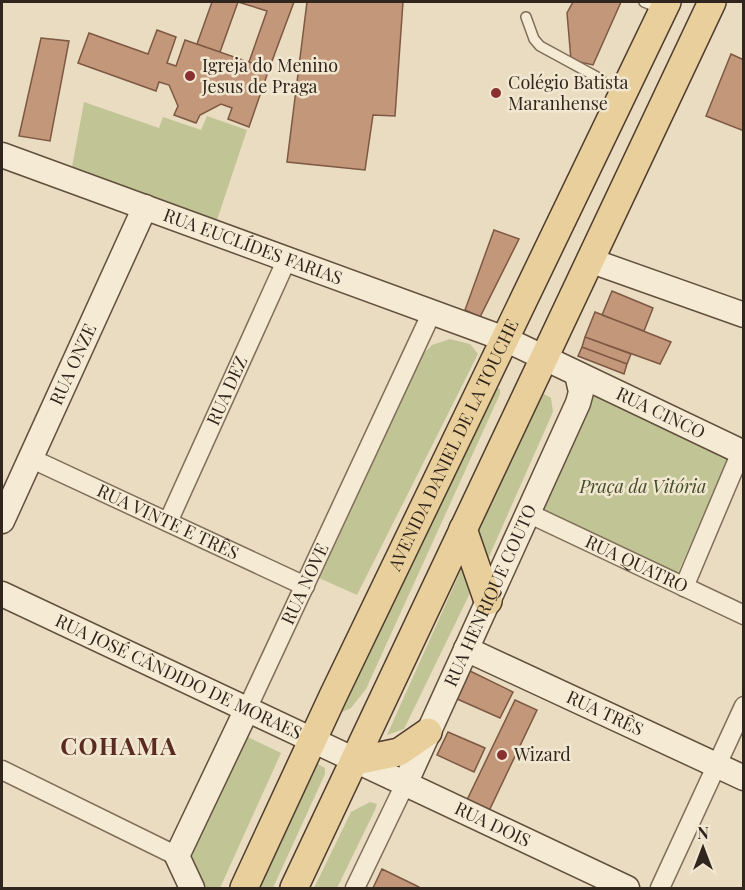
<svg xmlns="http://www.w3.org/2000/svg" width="745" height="890" viewBox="0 0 745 890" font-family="'Playfair Display',serif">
<rect width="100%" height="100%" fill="#e9dcc1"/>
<path fill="#c1c596" d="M84 102 159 128 163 117 201 130 207 116 247 130 217 220 72 167Z
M450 339 470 344 478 354 357 595 319 578 423 354 432 345Z
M496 387 500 389V394L366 689 351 708 335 715Z
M539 391 551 398 553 412 484 568 475 538Z
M595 393 730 455 677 575 540 508Z
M464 569 472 589 404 729 387 735 461 570Z
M248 737 281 753 220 888H202L189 858Z
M316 763 325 768V774L273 888H254Z
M370 802 377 804 375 810 337 888H314L351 812Z"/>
<path fill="#c3977a" stroke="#7d5843" stroke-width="1.5" d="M212 2H294L269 69 249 62 267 11 238 2 220 52 197 44Z
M307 2H403L395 116 373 115 365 170 287 162Z
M573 2H621L593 65 571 60 567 13Z
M157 30 176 37 167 63 176 66 185 40 269 69 249 127 228 119 232 108 221 104 200 115 196 123 174 115 178 106 169 85 159 82 156 91 78 63 89 33 148 54Z
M41 38 69 41 50 141 19 136Z
M731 54 744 60V131L706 116Z
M494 230 519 239 480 317 465 310Z
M612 291 653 308 644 331 602 315Z
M595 312 671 342 660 364 585 337Z
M585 337 631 354 627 364 582 347Z
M582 347 627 364 624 374 578 356Z
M468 670 513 692 500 718 455 698Z
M515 700 537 710 489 811 467 800Z
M448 732 485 748 474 772 437 755Z
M382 869 419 887V888H373Z"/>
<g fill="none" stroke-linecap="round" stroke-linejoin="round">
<defs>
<path id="lane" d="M644 2 661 9
M526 17 534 39 540 46 597 77 620 94"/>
<g id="street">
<path id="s1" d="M30 458 305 586"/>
<path id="s2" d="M528 513 744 615"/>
<path id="s3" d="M168 522 287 259"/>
<path d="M684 587 741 452"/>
<path id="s4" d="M247 709 432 312"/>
<path d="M2 770 177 856"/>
<path d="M355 888 405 784"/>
<path d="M660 888 744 706"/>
</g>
<g id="secondary">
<path id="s5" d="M2 155 505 339 744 453"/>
<path d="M589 260 744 315"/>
<path id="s6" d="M2 521 145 207"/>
<path id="s7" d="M2 594 627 888"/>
<path id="s8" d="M466 649 744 778"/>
<path id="s9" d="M405 784 578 403 581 392 577 374"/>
<path d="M192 888 177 856 247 709"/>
</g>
<g id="primary">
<path d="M463 529 488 601"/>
<path d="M356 761 399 752 428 732"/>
<path id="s10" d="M244 888 333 696 667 2"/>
<path d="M294 888 712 2"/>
</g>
</defs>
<use href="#lane" stroke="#806e5a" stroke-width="12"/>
<use href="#street" stroke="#806e5a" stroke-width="21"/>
<use href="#secondary" stroke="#624f3e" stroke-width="27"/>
<use href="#primary" stroke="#4e3c2e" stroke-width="30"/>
<use href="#lane" stroke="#f5ead3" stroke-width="9"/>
<use href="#street" stroke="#f5ead3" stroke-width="18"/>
<use href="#secondary" stroke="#f5ead3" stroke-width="24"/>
<use href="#primary" stroke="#e9cf9b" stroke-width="27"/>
</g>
<g fill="#893033" stroke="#f1e7d0" stroke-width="2">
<circle cx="190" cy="76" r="6"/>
<circle cx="496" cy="93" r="6"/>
<circle cx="502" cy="755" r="6"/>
</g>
<g text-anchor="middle" stroke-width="5" stroke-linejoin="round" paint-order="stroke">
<g font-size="18" fill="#31261d" stroke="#f1e7d0" text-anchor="start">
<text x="202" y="72">Igreja do Menino<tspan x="202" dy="21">Jesus de Praga</tspan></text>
<text x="508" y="89">Colégio Batista<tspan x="508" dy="21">Maranhense</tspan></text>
<text x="514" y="761">Wizard</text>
</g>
<g font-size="18" fill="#31261d" stroke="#f1e7d0">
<text dy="6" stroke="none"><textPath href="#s5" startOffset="267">RUA EUCLÍDES FARIAS</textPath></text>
<text dy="6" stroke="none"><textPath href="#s6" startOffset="172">RUA ONZE</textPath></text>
<text dy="6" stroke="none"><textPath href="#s3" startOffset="144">RUA DEZ</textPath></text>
<text dy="6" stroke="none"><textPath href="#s5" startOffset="708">RUA CINCO</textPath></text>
<text dy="6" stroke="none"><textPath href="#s10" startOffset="490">AVENIDA DANIEL DE LA TOUCHE</textPath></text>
<text dy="6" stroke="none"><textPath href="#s1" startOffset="152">RUA VINTE E TRÊS</textPath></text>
<text dy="6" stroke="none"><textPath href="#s2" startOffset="120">RUA QUATRO</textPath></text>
<text dy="6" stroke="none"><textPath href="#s4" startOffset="138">RUA NOVE</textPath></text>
<text dy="6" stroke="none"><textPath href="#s9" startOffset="207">RUA HENRIQUE COUTO</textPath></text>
<text dy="6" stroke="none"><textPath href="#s7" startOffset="195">RUA JOSÉ CÂNDIDO DE MORAES</textPath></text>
<text dy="6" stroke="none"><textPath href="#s8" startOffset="153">RUA TRÊS</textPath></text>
<text dy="6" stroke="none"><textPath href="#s7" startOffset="542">RUA DOIS</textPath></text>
</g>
<g font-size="18" font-style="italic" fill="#434c26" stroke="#f1e7d0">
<text x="643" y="493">Praça da Vitória</text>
</g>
<g font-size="24" font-weight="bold" letter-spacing="1.5" fill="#5a2b21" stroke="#f1e7d0">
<text x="119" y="755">COHAMA</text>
</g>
</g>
<rect width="745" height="890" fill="none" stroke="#31261d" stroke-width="6"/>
<g transform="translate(703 848)" stroke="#f1e7d0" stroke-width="4.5" paint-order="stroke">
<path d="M0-4.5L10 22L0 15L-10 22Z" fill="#31261d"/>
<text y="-9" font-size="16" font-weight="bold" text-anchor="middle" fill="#31261d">N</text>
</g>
</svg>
